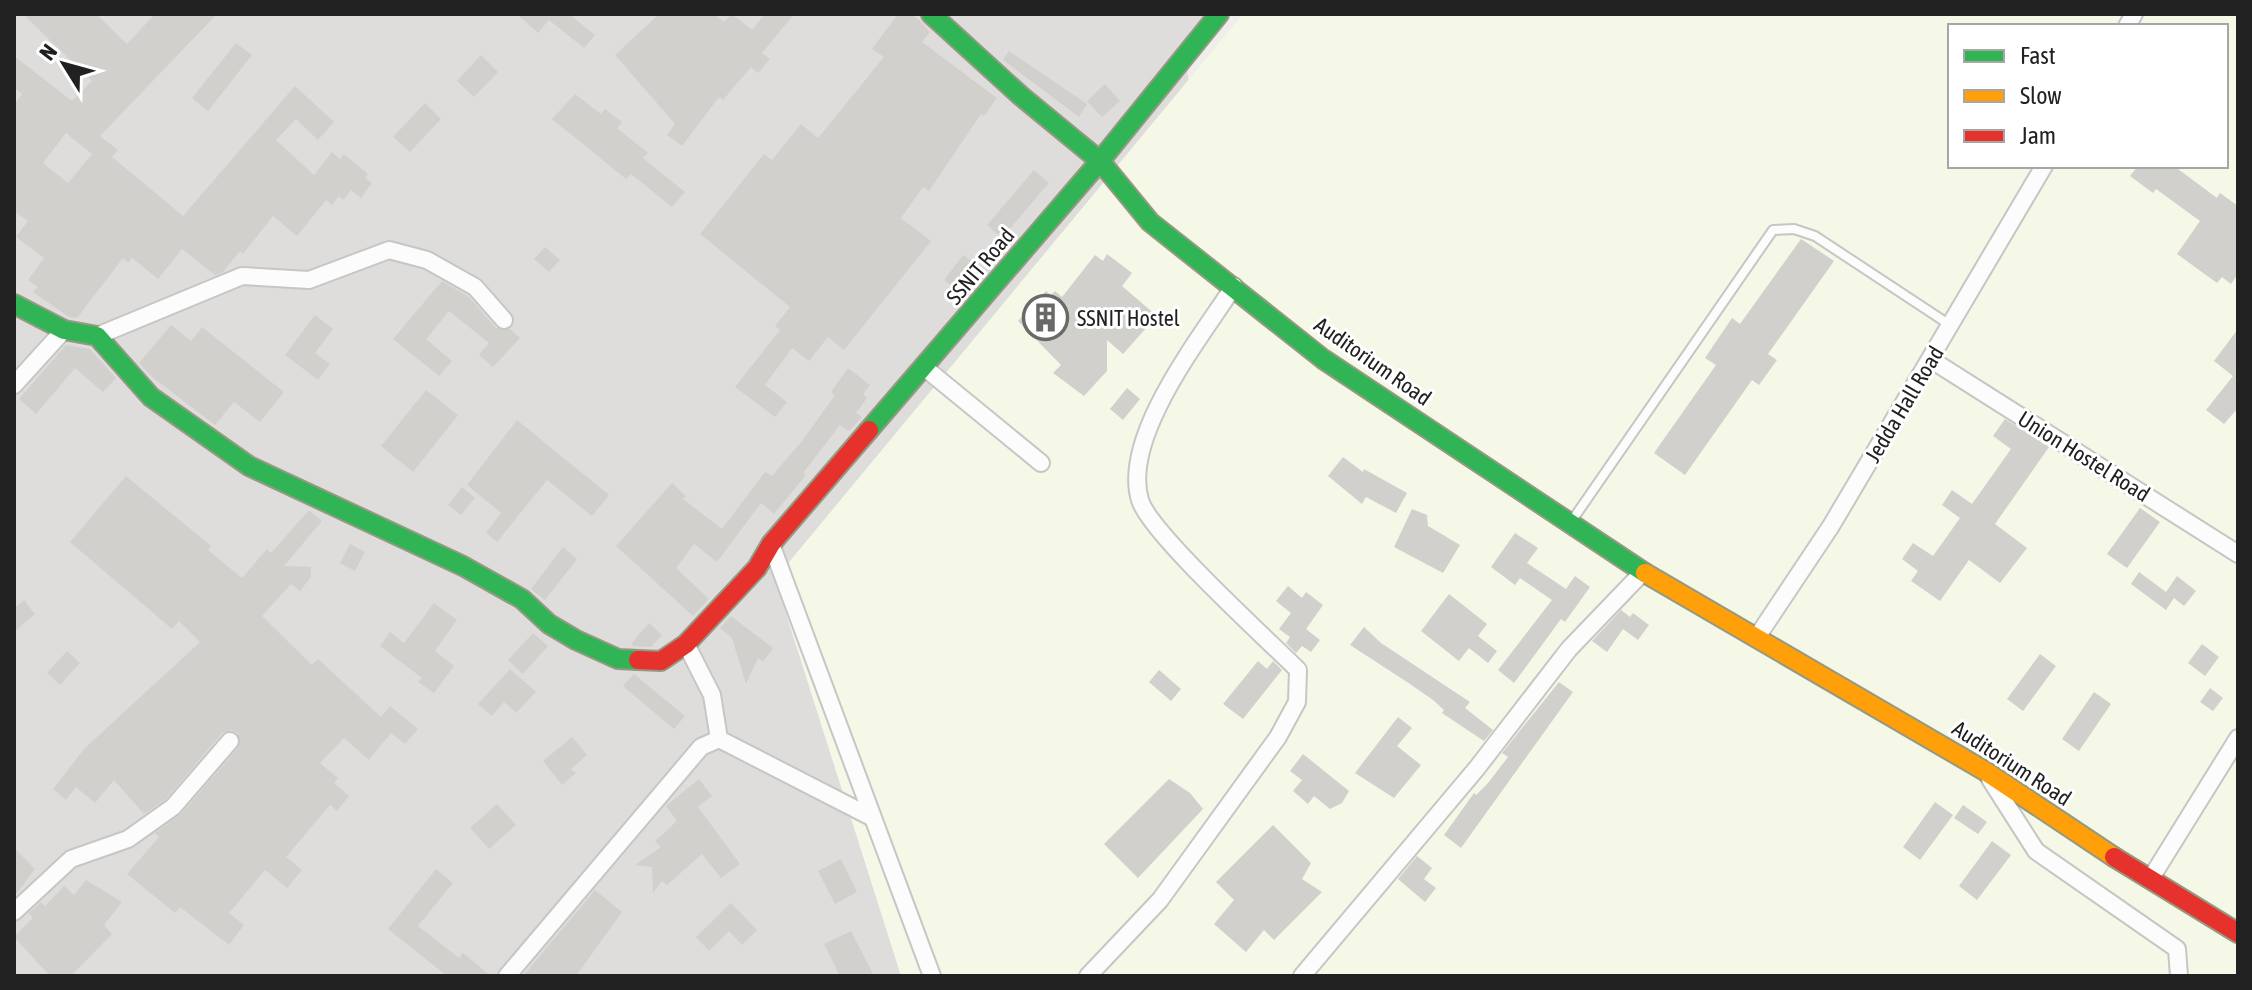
<svg xmlns="http://www.w3.org/2000/svg" width="2252" height="990" viewBox="0 0 2252 990" font-family="'Asap Condensed',sans-serif">
<rect width="100%" height="100%" fill="#efeeea"/>
<path fill="#dedddb" d="M14 14H1223L1185 58 1332 976H14Z"/>
<path fill="#f5f7e7" fill-rule="evenodd" d="M1243 14H2238V976H901L775 579ZM1950 26H2226V166H1950Z"/>
<path fill="#d2d0cd" fill-rule="evenodd" d="M23 14H96L127 44 155 14H217L100 136 118 150 112 157 183 216 295 86 334 122 318 140 296 119 276 140 314 175 332 152 340 159 344 154 368 174 365 178 372 183 361 198 351 190 343 200 339 196 332 205 326 200 297 236 273 216 243 254 240 251 223 272 215 275 182 249 158 279 132 258 128 263 123 258 77 318 69 317 33 292 38 287 28 280 44 258 16 237 28 221 14 211V105L22 94 14 87V56L72 101 92 81ZM66 133 92 154 68 183 43 163Z
M517 14H569L595 35 584 48 549 20 538 33Z
M659 14H714L724 22 732 14 752 30 765 14H794L762 53 770 59 758 73 751 67 723 100 719 97 682 146 667 135 675 124 615 55Z
M898 14H911L919 20 930 32 922 42 997 98 984 116 981 114 929 191 923 187 901 218 931 241 844 350 828 337 809 361 792 348 765 385 787 402 775 417 735 387 780 330 775 326 790 307 700 234 764 154 772 160 801 124 818 138 884 57 872 49Z
M236 43 252 55 208 111 192 98Z
M1009 51 1087 104 1079 117 1003 60Z
M481 55 498 72 474 97 457 81Z
M1105 84 1120 101 1102 117 1087 101Z
M575 94 601 114 605 109 622 122 617 128 648 153 643 158 685 192 672 207 631 174 626 179 552 119Z
M425 103 441 119 410 152 393 137Z
M2138 166H2174L2217 198 2220 193 2238 206V274L2231 284 2222 277 2217 283 2177 254 2200 221 2156 189 2153 193 2130 176Z
M1034 170 1049 183 1002 238 987 225Z
M1801 239 1834 261 1768 354 1777 360 1759 385 1752 380 1685 475 1654 453 1716 365 1705 358 1732 318 1740 324Z
M545 247 560 260 549 272 534 259Z
M1107 254 1132 273 1122 286 1157 316 1123 354 1107 340V371L1084 396 1053 373 1061 365 1018 321 1046 291 1051 295 1055 291 1062 297 1095 255 1103 261Z
M963 255 981 268 962 294 944 280Z
M442 281 469 297 496 328 510 329 520 338 493 367 479 355 489 343 449 311 426 339 452 361 439 376 393 339Z
M315 315 333 329 315 353 330 364 318 380 285 355Z
M171 325 191 341 202 327 284 392 260 422 234 402 215 425 151 376 139 363Z
M2238 329V408L2224 424 2206 410 2233 376 2214 361Z
M66 345 90 349 116 378 103 392 75 368 36 414 19 399Z
M848 368 870 385 863 394 867 398 856 413 862 417 849 431 840 425 803 473 806 475 774 514 761 503 717 562 694 544 676 568 709 599 693 616 616 546 672 483 686 496 683 499 722 529 765 472 772 476 802 441 835 395 831 392Z
M1127 388 1140 399 1123 420 1110 409Z
M426 390 458 415 413 472 381 446Z
M2005 419 2049 447 1995 524 2027 548 2000 583 1969 560 1940 601 1911 581 1918 571 1902 559 1913 543 1933 556 1960 518 1942 505 1952 490 1972 504 2011 449 1993 436Z
M517 420 609 495 592 516 547 480 497 542 486 533 501 513 467 485Z
M1343 457 1363 472 1364 469 1407 493 1396 513 1366 497 1362 504 1328 476Z
M126 476 211 546 208 550 242 578 267 549 271 553 309 510 322 521 284 566 311 567V577L300 591 291 584 262 616 312 665 318 659 381 717 390 706 418 729 405 744 391 733 369 760 344 738 320 763 338 778 334 783 349 796 337 811 330 805 286 857 302 870 287 888 265 870 229 913 244 925 229 945 180 907 175 913 127 874 159 837 155 833 181 814 238 748V733L231 730 222 733 166 799 144 814 114 780 95 803 76 787 66 800 53 789 85 748 200 642 179 621 172 629 70 542Z
M462 487 475 498 461 515 448 505Z
M2140 508 2160 522 2127 568 2107 554Z
M1412 509 1427 515 1428 526 1460 545 1443 573 1394 547Z
M1515 533 1538 548 1527 563 1566 589 1575 576 1590 587 1565 622 1561 619 1514 683 1498 670 1552 600 1520 578 1515 585 1491 567Z
M350 544 365 552 355 571 340 563Z
M563 547 577 559 545 600 531 589Z
M2139 572 2166 592 2177 576 2196 591 2184 606 2174 598 2166 610 2131 584Z
M1288 586 1302 598 1306 592 1323 605 1306 629 1320 640 1311 652 1302 646 1296 653 1286 643 1290 637 1279 629 1291 613 1276 601Z
M1449 594 1487 624 1478 636 1497 651 1488 663 1469 648 1459 661 1421 631Z
M24 600 35 614 14 632V609Z
M434 603 457 620 435 651 454 666 434 693 418 682 422 678 380 646 390 632 404 643Z
M1621 610 1630 617 1633 613 1649 625 1638 640 1623 629 1607 652 1592 641Z
M731 616 773 648 763 662 758 658 746 684 732 638 720 628Z
M649 623 662 635 651 647 633 646 631 644Z
M1364 627 1381 643 1470 702 1465 708 1493 730 1484 741 1442 713 1444 710 1433 700 1407 682 1350 645Z
M533 633 548 646 523 674 508 660Z
M2202 644 2219 657 2205 676 2188 663Z
M67 651 80 663 60 685 47 673Z
M2040 654 2056 666 2023 711 2007 699Z
M1258 661 1267 669 1273 661 1282 670 1243 719 1223 704Z
M510 669 536 692 516 713 504 702 492 716 478 704Z
M1159 670 1181 689 1171 701 1149 682Z
M634 674 685 716 674 729 623 686Z
M1559 682 1573 692 1461 848 1444 835 1474 793 1476 795 1488 783 1508 757 1502 753Z
M2210 688 2223 698 2213 711 2200 702Z
M2094 692 2111 704 2079 751 2062 739Z
M1398 717 1412 728 1397 746 1421 765 1394 798 1355 773Z
M572 737 587 755 571 769 576 773 562 785 543 761Z
M1303 754 1349 791 1342 803 1330 809 1314 796 1308 804 1293 791 1302 780 1290 771Z
M699 779 712 796 698 807 740 864 721 878 702 854 667 885 662 881 653 893 652 867 635 865 661 847 655 841 677 821 666 806Z
M1169 779 1190 793 1203 809 1138 878 1104 844Z
M1935 802 1953 815 1920 860 1903 847Z
M497 804 516 825 489 849 470 828Z
M1963 805 1987 822 1978 834 1954 818Z
M1273 825 1311 863 1302 879 1322 892 1274 940 1264 930 1246 952 1214 924 1234 900 1216 882Z
M1992 841 2011 855 1977 900 1959 886Z
M14 848 35 869 14 897Z
M1417 856 1432 868 1424 879 1436 888 1425 902 1398 879Z
M841 859 857 892 835 904 818 871Z
M436 869 453 883 418 926 459 958 463 953 491 976H447L388 929Z
M86 880 122 902 104 925 112 934 71 976H50L14 937 33 918 29 913 41 902 45 906 64 886 74 895Z
M595 890 622 912 576 976H523Z
M731 903 757 930 742 945 729 931 709 951 696 937Z
M851 931 874 976H840L824 944Z"/>
<g fill="none" stroke-linecap="round" stroke-linejoin="round">
<defs>
<path id="lane" d="M1571 522 1773 230 1794 229 1815 236 1950 325"/>
<path id="street" d="M2127 26 2134 14
M97 336 242 276 309 280 389 250 427 260 475 287 504 320
M1930 359 2238 554
M925 368 1041 463
M14 385 64 330
M771 544 932 976
M1757 637 1831 526 2044 166
M686 644 712 695 719 739
M719 739 873 818
M1990 779 2036 851 2177 949 2179 976
M2151 878 2238 738
M14 912 71 859 128 839 173 807 230 741
M507 976 701 747 719 739
M1088 976 1160 900 1278 737 1297 702 1298 670C1267 639 1149 532 1140 500 1121 437 1201 337 1234 286
M1302 976 1477 768 1569 649 1643 572"/>
<path id="fast" d="M931 14 1021 96 1100 161 1150 222 1323 359 1645 573
M14 304 64 330 97 336 151 397 249 466 463 566 522 599 549 624 576 640 618 659 638 660
M869 430 1100 161 1219 14"/>
<path id="slow" d="M1645 573 1985 771 2114 857"/>
<path id="jam" d="M638 660 661 661 686 644 757 568 771 544 869 430
M2114 857 2238 933"/>
</defs>
<use href="#lane" stroke="#c6c6c4" stroke-width="12"/>
<use href="#street" stroke="#c6c6c4" stroke-width="20"/>
<use href="#fast" stroke="#949982" stroke-width="22"/>
<use href="#slow" stroke="#949982" stroke-width="22"/>
<use href="#jam" stroke="#949982" stroke-width="22"/>
<use href="#lane" stroke="#fdfcfc" stroke-width="8"/>
<use href="#street" stroke="#fdfcfc" stroke-width="16"/>
<use href="#fast" stroke="#30b455" stroke-width="18"/>
<use href="#slow" stroke="#ff9f0a" stroke-width="18"/>
<use href="#jam" stroke="#e5322d" stroke-width="18"/>
</g>
<defs>
<symbol id="building-ring" viewBox="-11 -11 22 22"><circle r="9.5" fill="#fff" stroke="#696967" stroke-width="1.5"/><path d="M-4-6H4V6H1V3H-1V6H-4ZM-2.5-4.3h1.7v1.8h-1.7ZM.8-4.3h1.7v1.8H.8ZM-2.5-1h1.7V.8h-1.7ZM.8-1h1.7V.8H.8Z" fill="#696967"/></symbol>
</defs>
<g fill-rule="evenodd">
<use href="#building-ring" x="1020" y="292" width="51" height="51"/>
</g>
<g text-anchor="middle" stroke-width="6" stroke-linejoin="round" paint-order="stroke">
<g font-size="22" fill="#212121" stroke="#fff">
<text transform="translate(980 266) rotate(-50)" y="8">SSNIT Road</text>
<text transform="translate(1373 361) rotate(35)" y="8">Auditorium Road</text>
<text transform="translate(1904 404) rotate(-59)" y="8">Jedda Hall Road</text>
<text transform="translate(2084 456) rotate(32)" y="8">Union Hostel Road</text>
<text transform="translate(2012 763) rotate(33)" y="8">Auditorium Road</text>
</g>
<g font-size="22" fill="#212121" stroke="#fff" text-anchor="start">
<text x="1077" y="326">SSNIT Hostel</text>
</g>
</g>
<rect width="2252" height="990" fill="none" stroke="#212121" stroke-width="32"/>
<rect x="1948" y="24" width="280" height="144" fill="#ffffff" stroke="#a6a6a6" stroke-width="2"/>
<rect x="1964" y="50" width="40" height="12" fill="#30b455" stroke="#a6a6a6" stroke-width="2"/>
<text x="2020" y="64" font-size="24" fill="#212121">Fast</text>
<rect x="1964" y="90" width="40" height="12" fill="#ff9f0a" stroke="#a6a6a6" stroke-width="2"/>
<text x="2020" y="104" font-size="24" fill="#212121">Slow</text>
<rect x="1964" y="130" width="40" height="12" fill="#e5322d" stroke="#a6a6a6" stroke-width="2"/>
<text x="2020" y="144" font-size="24" fill="#212121">Jam</text>
<g transform="translate(64 64) rotate(307)" stroke="#ffffff" stroke-width="6" paint-order="stroke">
<path d="M0-6L14 30L0 20L-14 30Z" fill="#212121"/>
<text y="-12" font-size="22" font-weight="bold" text-anchor="middle" fill="#212121">N</text>
</g>
</svg>
